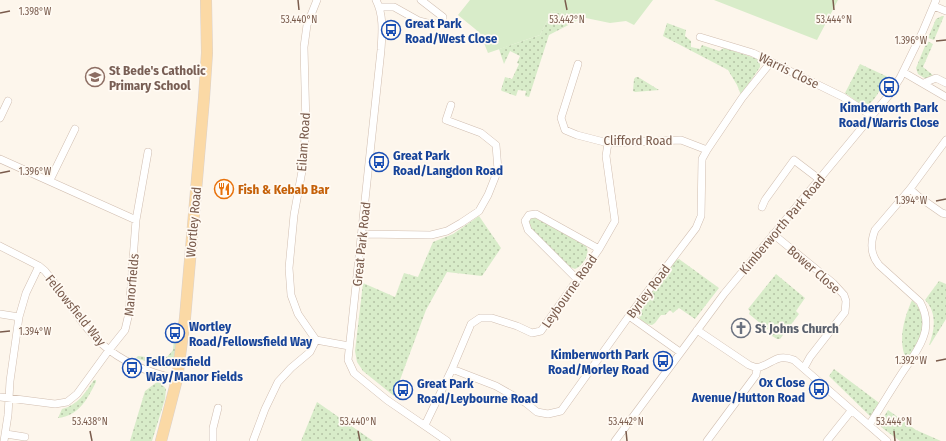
<svg xmlns="http://www.w3.org/2000/svg" width="946" height="441" viewBox="0 0 946 441" font-family="'Fira Sans Condensed',sans-serif">
<defs>
<pattern id="grass-dots" width="8" height="8" patternUnits="userSpaceOnUse"><rect width="8" height="8" fill="#d8ecc9"/><path d="M2 2h.1M6 6h.1" fill="none" stroke="#b4c2a5" stroke-width="1.8" stroke-linecap="round"/></pattern>
</defs>
<rect width="100%" height="100%" fill="#fdf6ec"/>
<path fill="url(#grass-dots)" d="M552 11 578 16V20L549 35 529 97 525 96 526 91 518 90 516 96 502 91 501 90 505 77 512 79 519 64 517 63 520 56 510 51 504 64 499 49 540 35Z
M942 16H944L934 40 928 38 936 19Z
M667 23 686 30 685 36 691 41V47L700 49 702 45 719 51 724 48 758 59 760 64V67L741 95 737 85 728 70 663 36Z
M927 41 933 44 923 67 934 76 926 79 918 74 916 68Z
M860 64 888 77 884 85 882 84 880 87 881 88C877 95 872 105 863 106L845 93Z
M636 77H638L659 90 635 92 633 91 634 79Z
M479 216 501 248 482 276 447 272 426 310 394 396 363 371 357 362 355 351 363 283 395 297 404 273 418 277 433 242 453 234Z
M534 217 586 246C591 253 583 266 575 269L567 266 528 225 529 220Z
M679 259 719 288 695 319 679 308 673 313 670 310 665 315H661L655 323 652 325C644 324 637 319 638 310L674 261Z
M776 274 805 298 796 311 799 314 780 339H777L772 336 771 332 749 314 750 311 748 309Z
M939 281 946 284V319L930 345H929C935 330 937 312 925 300Z
M912 300C934 320 918 342 907 361 897 342 904 318 912 300Z
M174 338H177L174 362 166 368 136 358 138 356 153 358 161 355 167 357 173 350Z
M834 369 882 405 873 419 829 376Z
M94 380H96V382C88 398 79 416 58 418L62 409C78 405 85 393 94 380Z
M157 382 161 383 166 389 165 399 152 441H130L145 391Z
M317 402 373 441H301Z
M888 410 916 430 941 441H900L881 427 880 423Z"/>
<path fill="#d8ecc9" d="M470 0H653L634 25 626 21 610 23 552 11 540 35 488 53 480 33 458 15Z
M714 0H838L817 40Z"/>
<g fill="none" stroke-linecap="round" stroke-linejoin="round">
<defs>
<path id="street" d="M317 0 307 25 304 47 306 127 302 171 294 215 289 268 291 295 298 314 316 340 349 346
M376 0C384 15 382 34 381 50L348 360 354 373 387 400 447 441
M934 6 946 11
M379 7H394L419 21 431 24 443 22V17L421 0
M700 37 753 53 843 97 872 116
M578 64 561 118 565 130 577 135 608 143 681 140 707 150
M903 72 946 97
M924 83 936 78 946 83
M0 118 8 101
M0 159 136 220
M50 180 75 129
M910 189 919 197 942 213 946 214
M762 207 765 200 794 160 819 179
M363 234 431 235 447 231 461 223 479 211 488 195 498 170 496 145 481 133 446 120 451 105
M773 234 833 283 844 295 846 301 845 312 810 357 804 368
M0 246 39 266 45 271C64 294 79 323 102 344 123 363 150 373 177 379
M577 279 528 230 525 221 529 215 536 214 599 249
M0 314 19 317
M629 316 680 352
M697 330 749 365 757 368
M757 368C773 364 776 353 794 360L887 441
M452 369 496 386 526 403 537 412 548 414 561 411 629 316 696 228 701 216 702 159 707 150 742 98 771 62
M0 397 55 404 67 402 77 394 109 350 125 330 129 313 136 220 148 152
M425 425 452 369 471 324 480 318H492L517 326 532 333 541 331 599 249 615 221 606 156 608 143
M869 425C881 407 892 388 904 370 911 360 919 349 923 338 928 326 926 313 920 302L879 265C870 254 870 243 875 230L910 189 946 140
M6 434 25 437
M4 441 8 415 10 381 19 317 26 293 39 266
M213 441V428L218 408
M253 441 265 409 278 382 291 368 310 352 316 340
M615 441 724 294 889 95 900 78 922 33 936 0
M707 441 756 375 757 368
M827 441 851 411"/>
<path id="primary" d="M161 441 177 379 185 318 204 98 207 53 206 0"/>
</defs>
<use href="#street" stroke="#d1beb0" stroke-width="8"/>
<use href="#primary" stroke="#dad1cd" stroke-width="12"/>
<use href="#street" stroke="#fff" stroke-width="7"/>
<use href="#primary" stroke="#fbd9a5" stroke-width="11"/>
</g>
<path fill="none" stroke="#7a5c4d" stroke-width="1.5" d="M298 0 299 10M565 0 567 10M833 0 834 10M0 13 10 11M936 41 946 40M0 173 10 171M936 201 946 199M0 332 10 331M936 361 946 359M90 431 92 441M358 431 360 441M626 431 627 441M894 431 895 441"/>
<defs>
<symbol id="bus-ring" viewBox="-11 -11 22 22"><circle r="9.5" fill="#fffaf3" stroke="#1a4fb4" stroke-width="1.5"/><path d="M-5-6H5V4H4V6H2V4H-2V6H-4V4H-5ZM-3.5-4V0h7V-4ZM-3.5 1.2v1.5H-2V1.2ZM2 1.2v1.5H3.5V1.2Z" fill="#1a4fb4"/></symbol>
<symbol id="school-ring" viewBox="-11 -11 22 22"><circle r="9.5" fill="#fffaf3" stroke="#8d6e63" stroke-width="1.5"/><path d="M0-5L7-2L0 1L-7-2ZM-4 1L0 2.5L4 1V4Q0 6-4 4Z" fill="#8d6e63"/></symbol>
<symbol id="restaurant-ring" viewBox="-11 -11 22 22"><circle r="9.5" fill="#fffaf3" stroke="#e8710a" stroke-width="1.5"/><path d="M-5-6h1v4h1v-4h1v4h1v-4h1v5L-1.5 .5V6h-2V.5L-5-1ZM5-6V6H3V1.5H1.5Q1.5-4 5-6Z" fill="#e8710a"/></symbol>
<symbol id="church-ring" viewBox="-11 -11 22 22"><circle r="9.5" fill="#fffaf3" stroke="#6b7280" stroke-width="1.5"/><path d="M-1.2-6h2.4v3.5h3.3v2.4h-3.3V6h-2.4V-.1h-3.3v-2.4h3.3Z" fill="#6b7280"/></symbol>
</defs>
<g fill-rule="evenodd">
<use href="#bus-ring" x="380" y="19" width="22" height="22"/>
<use href="#school-ring" x="84" y="66" width="22" height="22"/>
<use href="#bus-ring" x="878" y="76" width="22" height="22"/>
<use href="#bus-ring" x="368" y="151" width="22" height="22"/>
<use href="#restaurant-ring" x="213" y="178" width="22" height="22"/>
<use href="#church-ring" x="730" y="317" width="22" height="22"/>
<use href="#bus-ring" x="164" y="322" width="22" height="22"/>
<use href="#bus-ring" x="652" y="350" width="22" height="22"/>
<use href="#bus-ring" x="121" y="357" width="22" height="22"/>
<use href="#bus-ring" x="808" y="378" width="22" height="22"/>
<use href="#bus-ring" x="392" y="379" width="22" height="22"/>
</g>
<g text-anchor="middle" stroke-width="3.5" stroke-linejoin="round" paint-order="stroke">
<g font-size="13" font-weight="bold" fill="#164399" stroke="#fffaf3" text-anchor="start">
<text x="405" y="28">Great Park<tspan x="405" dy="15">Road/West Close</tspan></text>
<text x="889" y="112" text-anchor="middle">Kimberworth Park<tspan x="889" dy="15">Road/Warris Close</tspan></text>
<text x="393" y="160">Great Park<tspan x="393" dy="15">Road/Langdon Road</tspan></text>
<text x="189" y="331">Wortley<tspan x="189" dy="15">Road/Fellowsfield Way</tspan></text>
<text x="649" y="359" text-anchor="end">Kimberworth Park<tspan x="649" dy="15">Road/Morley Road</tspan></text>
<text x="146" y="366">Fellowsfield<tspan x="146" dy="15">Way/Manor Fields</tspan></text>
<text x="805" y="387" text-anchor="end">Ox Close<tspan x="805" dy="15">Avenue/Hutton Road</tspan></text>
<text x="417" y="388">Great Park<tspan x="417" dy="15">Road/Leybourne Road</tspan></text>
</g>
<g font-size="13" font-weight="bold" fill="#785e54" stroke="#fffaf3" text-anchor="start">
<text x="109" y="75">St Bede's Catholic<tspan x="109" dy="15">Primary School</tspan></text>
</g>
<g font-size="13" fill="#7a5c4d" stroke="#fffaf3">
<text transform="translate(789 70) rotate(26)" y="5">Warris Close</text>
<text x="638" y="145">Clifford Road</text>
<text transform="translate(303 142) rotate(-86)" y="5">Eilam Road</text>
<text transform="translate(193 222) rotate(-85)" y="5">Wortley Road</text>
<text transform="translate(782 224) rotate(-50)" y="5">Kimberworth Park Road</text>
<text transform="translate(361 244) rotate(-84)" y="5">Great Park Road</text>
<text transform="translate(814 269) rotate(41)" y="5">Bower Close</text>
<text transform="translate(131 285) rotate(-85)" y="5">Manorfields</text>
<text transform="translate(569 291) rotate(-55)" y="5">Leybourne Road</text>
<text transform="translate(648 291) rotate(-53)" y="5">Byrley Road</text>
<text transform="translate(76 310) rotate(51)" y="5">Fellowsfield Way</text>
</g>
<g font-size="13" font-weight="bold" fill="#c56008" stroke="#fffaf3" text-anchor="start">
<text x="238" y="194">Fish &amp; Kebab Bar</text>
</g>
<g font-size="13" font-weight="bold" fill="#5b616d" stroke="#fffaf3" text-anchor="start">
<text x="755" y="333">St Johns Church</text>
</g>
</g>
<g font-size="10" text-anchor="middle" fill="#7a5c4d" stroke="#fffaf3" stroke-width="3.5" stroke-linejoin="round" paint-order="stroke">
<text x="35" y="15">1.398°W</text>
<text x="299" y="23">53.440°N</text>
<text x="567" y="23">53.442°N</text>
<text x="834" y="23">53.444°N</text>
<text x="911" y="44">1.396°W</text>
<text x="35" y="175">1.396°W</text>
<text x="911" y="204">1.394°W</text>
<text x="35" y="335">1.394°W</text>
<text x="911" y="364">1.392°W</text>
<text x="90" y="425">53.438°N</text>
<text x="358" y="425">53.440°N</text>
<text x="626" y="425">53.442°N</text>
<text x="894" y="425">53.444°N</text>
</g>
</svg>
